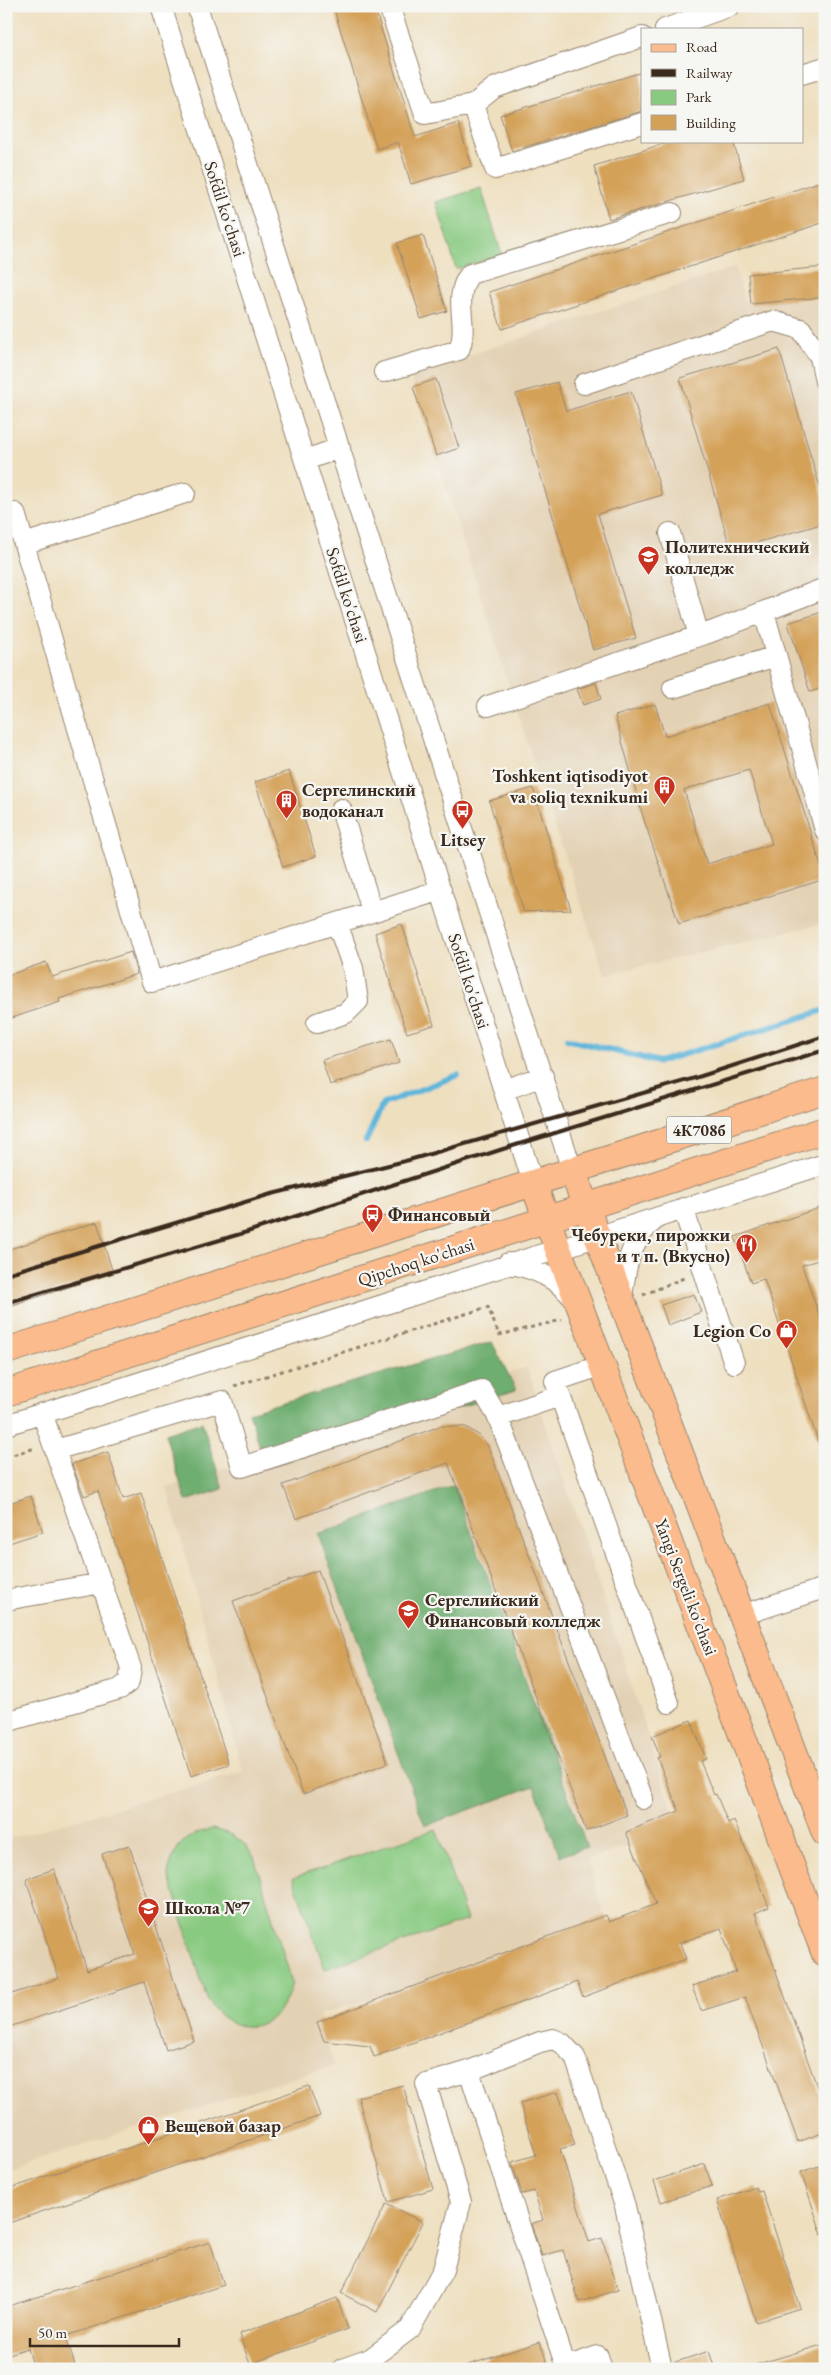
<svg xmlns="http://www.w3.org/2000/svg" width="831" height="2375" viewBox="0 0 831 2375" font-family="'EB Garamond',serif">
<rect width="100%" height="100%" fill="#f6f6f2"/>
<filter id="ink" filterUnits="userSpaceOnUse"><feTurbulence type="fractalNoise" baseFrequency=".02" numOctaves="2"/><feDisplacementMap in="SourceGraphic" scale="10" xChannelSelector="R" yChannelSelector="G"/><feConvolveMatrix kernelMatrix="1 2 1 2 8 2 1 2 1" color-interpolation-filters="sRGB"/></filter>
<filter id="wash" filterUnits="userSpaceOnUse"><feTurbulence type="fractalNoise" baseFrequency=".0096" numOctaves="4" result="noise"/><feDisplacementMap in="SourceGraphic" scale="20" xChannelSelector="R" yChannelSelector="G"/><feGaussianBlur stdDeviation="1.12" result="paint"/><feColorMatrix in="noise" values="0 0 0 0 0 0 0 0 0 0 0 0 0 0 0 0 0 1.4 0 .05"/><feComposite in="paint" operator="in"/></filter>
<g filter="url(#wash)">
<rect width="100%" height="100%" fill="#eedfbf"/>
<path fill="#e3d1b4" d="M735 267 744 301 825 300V923L605 975 538 776 410 375Z
M527 1367 679 1829 587 1860 608 1927 319 2015 334 2065 6 2170V1840L243 1772 167 1487Z"/>
<path fill="#89ca81" stroke="#627a50" d="M481 188 502 255 456 269 436 202Z
M212 1829C233 1833 242 1839 254 1857L292 1982C282 2031 234 2043 207 1999L168 1874C174 1846 184 1835 212 1829Z
M436 1829 467 1920 325 1969 293 1878Z"/>
<path fill="#6eae6f" stroke="#546c46" d="M492 1342 516 1390 266 1467 249 1412Z
M202 1422 223 1489 186 1501 165 1434Z
M454 1485 587 1847 560 1856 534 1786 425 1826 318 1534Z"/>
<g fill="none" stroke-linecap="round" stroke-linejoin="round">
<path stroke="#5eb6db" stroke-width="6" d="M567 1039 659 1062 825 1010
M366 1141 383 1104 458 1075"/>
</g>
<g id="blocks">
<path fill="#d4a158" fill-rule="evenodd" d="M333 6H374L415 137 458 123 472 166 411 184 398 142 377 149Z
M642 72V111L512 151 500 115Z
M672 141H733L744 179 609 219 594 166Z
M825 180V222L502 329 489 292Z
M423 235 447 311 421 319 397 243Z
M825 267V297L751 304 748 274Z
M779 349 825 504V523L731 550 680 378Z
M436 379 459 448 436 456 413 387Z
M557 382 566 411 631 391 662 495 598 514 636 638 593 650 516 394Z
M825 611V687L810 692 788 623Z
M596 683 601 699 583 705 577 689Z
M770 703 825 879 679 924 644 820 615 716 655 704 665 736ZM749 770 772 844 707 864 684 790Z
M289 771 316 856 283 867 255 782Z
M533 788 571 910 524 912 489 801Z
M402 924 434 1025 407 1033 375 933Z
M131 952 137 974 59 999 60 1002 6 1020V976L46 962 52 977Z
M391 1039 399 1063 330 1085 322 1060Z
M825 1206V1258L802 1265 825 1333V1453H822L764 1279 751 1283 735 1237Z
M97 1222 113 1273 6 1307V1250Z
M694 1294 701 1312 668 1325 661 1305Z
M440 1426 466 1427 480 1436 488 1446 627 1815 586 1831 448 1463 296 1519 283 1485Z
M108 1452 123 1499 141 1493 229 1764 191 1776 98 1491 84 1496 72 1464Z
M31 1496 43 1532 6 1544V1504Z
M318 1570 388 1763 303 1794 233 1601Z
M691 1720 706 1759 700 1761 714 1795 716 1794 728 1823 734 1820 769 1907 755 1913 825 2109V2132L798 2142 745 1997 701 2011 692 1986 736 1972 721 1928 680 1943 686 1959 583 1997 577 1982 374 2057 370 2046 324 2041 317 2022 606 1915 609 1922 656 1904 626 1832 679 1811 657 1758 660 1757 652 1736Z
M129 1845 194 2041 166 2050 144 1982 6 2028V1996L59 1978 26 1879 54 1869 87 1970 135 1954 102 1854Z
M403 2085 433 2189 388 2202 358 2097Z
M309 2086 320 2116 6 2224V2190Z
M558 2092 575 2145 560 2149 589 2242 602 2238 618 2290 579 2302 563 2250 542 2256 531 2224 543 2220 534 2191 522 2194 512 2162 536 2155 520 2103Z
M705 2164 712 2186 661 2202 654 2181Z
M825 2164V2234L822 2235 801 2172Z
M756 2187 758 2192 762 2191 800 2308 756 2322 717 2200Z
M386 2204 423 2222 377 2312 341 2293Z
M210 2242 224 2285 66 2336 76 2369H34L28 2348 6 2355V2307Z
M337 2298 348 2329 250 2364 239 2334Z
M540 2342 549 2369H469L468 2365Z
M825 2344V2369H756L755 2365Z
M709 2351 715 2369H674L673 2363Z"/>
</g>
</g>
<g filter="url(#ink)">
<use href="#blocks" fill-opacity="0" stroke="#94846e" stroke-width="1"/>
<g fill="none" stroke-linecap="round" stroke-linejoin="round">
<defs>
<path id="minor" d="M161 6 533 1183
M197 6 572 1170
M389 6 425 114 473 105 495 169 642 123
M665 29 730 6
M802 74 825 67
M473 105 494 88 642 37
M384 372 459 350C470 323 451 299 470 274L672 213
M584 384 773 321 801 329 820 357 825 381
M305 460 340 448
M6 515 15 513 152 982 441 890
M670 533 699 636
M24 544 185 493
M764 612 825 830
M673 688 776 656
M488 706 711 632 825 588
M341 809 372 911
M317 1023 346 1013 358 1001 353 968 337 923
M504 1090 543 1076
M683 1208 734 1363
M508 1263C536 1269 557 1278 575 1300
M622 1299C625 1268 630 1238 656 1219
M603 1365 555 1381 669 1703
M560 1396 498 1417 643 1799
M6 1425 825 1164
M55 1450 222 1401 242 1467 482 1390 498 1417
M6 1600 102 1583
M742 1615 825 1588
M6 1722 120 1689 129 1682 131 1668 42 1413
M469 2071 566 2367 598 2356 602 2369
M342 2369 370 2359 410 2329 443 2270 461 2202 426 2084 469 2071 540 2042 553 2039 562 2043 575 2057 625 2206 662 2369"/>
<path id="major" d="M572 1170 825 1833
M533 1183 825 1954
M6 1351 825 1090
M6 1393 825 1130"/>
</defs>
<use href="#minor" stroke="#94846e" stroke-width="22"/>
<use href="#major" stroke="#94846e" stroke-width="28"/>
<path stroke="#94846e" stroke-width="3" stroke-dasharray="4 4" stroke-linecap="butt" d="M643 1295 686 1277
M234 1386 488 1307 499 1335 562 1320
M6 1457 35 1448"/>
<use href="#minor" stroke="#fff" stroke-width="20"/>
<use href="#major" stroke="#fbbb8c" stroke-width="26"/>
<path stroke="#3b2a1e" stroke-width="4" d="M6 1274 268 1195 409 1160 692 1079 825 1036
M6 1303 247 1232 503 1149 825 1050"/>
</g>
</g>
<defs>
<symbol id="university-pin" viewBox="-11 -11 22 30"><path d="M0 17L-7.5 6A9.5 9.5 0 1 1 7.5 6Z" fill="#c8321e" stroke="#f6f6f2"/><path d="M0-5L7-2L0 1L-7-2ZM-4 1L0 2.5L4 1V4Q0 6-4 4Z" fill="#fff"/></symbol>
<symbol id="building-pin" viewBox="-11 -11 22 30"><path d="M0 17L-7.5 6A9.5 9.5 0 1 1 7.5 6Z" fill="#c8321e" stroke="#f6f6f2"/><path d="M-4-6H4V6H1V3H-1V6H-4ZM-2.5-4.3h1.7v1.8h-1.7ZM.8-4.3h1.7v1.8H.8ZM-2.5-1h1.7V.8h-1.7ZM.8-1h1.7V.8H.8Z" fill="#fff"/></symbol>
<symbol id="bus-pin" viewBox="-11 -11 22 30"><path d="M0 17L-7.5 6A9.5 9.5 0 1 1 7.5 6Z" fill="#c8321e" stroke="#f6f6f2"/><path d="M-5-6H5V4H4V6H2V4H-2V6H-4V4H-5ZM-3.5-4V0h7V-4ZM-3.5 1.2v1.5H-2V1.2ZM2 1.2v1.5H3.5V1.2Z" fill="#fff"/></symbol>
<symbol id="restaurant-pin" viewBox="-11 -11 22 30"><path d="M0 17L-7.5 6A9.5 9.5 0 1 1 7.5 6Z" fill="#c8321e" stroke="#f6f6f2"/><path d="M-5-6h1v4h1v-4h1v4h1v-4h1v5L-1.5 .5V6h-2V.5L-5-1ZM5-6V6H3V1.5H1.5Q1.5-4 5-6Z" fill="#fff"/></symbol>
<symbol id="shop-pin" viewBox="-11 -11 22 30"><path d="M0 17L-7.5 6A9.5 9.5 0 1 1 7.5 6Z" fill="#c8321e" stroke="#f6f6f2"/><path d="M-5-2.5h2.3a2.7 3.5 0 0 1 5.4 0H5L5.5 6h-11ZM-1.5-2.5h3a1.5 2.3 0 0 0-3 0Z" fill="#fff"/></symbol>
<symbol id="school-pin" viewBox="-11 -11 22 30"><path d="M0 17L-7.5 6A9.5 9.5 0 1 1 7.5 6Z" fill="#c8321e" stroke="#f6f6f2"/><path d="M0-5L7-2L0 1L-7-2ZM-4 1L0 2.5L4 1V4Q0 6-4 4Z" fill="#fff"/></symbol>
</defs>
<g fill-rule="evenodd">
<use href="#university-pin" x="636" y="544" width="25" height="34"/>
<use href="#building-pin" x="652" y="774" width="25" height="34"/>
<use href="#building-pin" x="274" y="788" width="25" height="34"/>
<use href="#bus-pin" x="450" y="798" width="25" height="34"/>
<use href="#bus-pin" x="360" y="1202" width="25" height="34"/>
<use href="#restaurant-pin" x="734" y="1232" width="25" height="34"/>
<use href="#shop-pin" x="774" y="1318" width="25" height="34"/>
<use href="#university-pin" x="396" y="1598" width="25" height="34"/>
<use href="#school-pin" x="136" y="1896" width="25" height="34"/>
<use href="#shop-pin" x="136" y="2114" width="25" height="34"/>
</g>
<g text-anchor="middle" stroke-width="4.5" stroke-linejoin="round" paint-order="stroke">
<rect fill="#f6f6f2" stroke="#73675e" stroke-width="1" x="666.5" y="1116.5" width="65" height="27" rx="4"/>
<g font-size="16" font-weight="bold" fill="#3b2a1e">
<text x="699" y="1136">4К708б</text>
</g>
<g font-size="18" fill="#3b2a1e" stroke="#f6f6f2">
<text transform="translate(225 209) rotate(72)" y="6">Sofdil ko'chasi</text>
<text transform="translate(347 595) rotate(72)" y="6">Sofdil ko'chasi</text>
<text transform="translate(469 981) rotate(72)" y="6">Sofdil ko'chasi</text>
<text transform="translate(416 1262) rotate(-18)" y="6">Qipchoq ko'chasi</text>
<text transform="translate(686 1587) rotate(69)" y="6">Yangi Sergeli ko'chasi</text>
</g>
<g font-size="18" font-weight="bold" fill="#3b2a1e" stroke="#f6f6f2" text-anchor="start">
<text x="665" y="553">Политехнический<tspan x="665" dy="21">колледж</tspan></text>
<text x="648" y="782" text-anchor="end">Toshkent iqtisodiyot<tspan x="648" dy="21">va soliq texnikumi</tspan></text>
<text x="302" y="796">Сергелинский<tspan x="302" dy="21">водоканал</tspan></text>
<text x="463" y="846" text-anchor="middle">Litsey</text>
<text x="388" y="1221">Финансовый</text>
<text x="730" y="1241" text-anchor="end">Чебуреки, пирожки<tspan x="730" dy="21">и т п. (Вкусно)</tspan></text>
<text x="771" y="1337" text-anchor="end">Legion Co</text>
<text x="425" y="1606">Сергелийский<tspan x="425" dy="21">Финансовый колледж</tspan></text>
<text x="165" y="1914">Школа №7</text>
<text x="165" y="2132">Вещевой базар</text>
</g>
</g>
<rect width="831" height="2375" fill="none" stroke="#f6f6f2" stroke-width="25"/>
<rect x="641" y="28" width="162" height="115" fill="#f6f6f2" stroke="#aba49d"/>
<rect x="651" y="44" width="25" height="8" fill="#fbbb8c" stroke="#aba49d"/>
<text x="686" y="52" font-size="15" fill="#3b2a1e">Road</text>
<rect x="651" y="69" width="25" height="8" fill="#3b2a1e" stroke="#aba49d"/>
<text x="686" y="78" font-size="15" fill="#3b2a1e">Railway</text>
<rect x="651" y="90" width="25" height="15" fill="#89ca81" stroke="#aba49d"/>
<text x="686" y="102" font-size="15" fill="#3b2a1e">Park</text>
<rect x="651" y="115" width="25" height="15" fill="#d4a158" stroke="#aba49d"/>
<text x="686" y="128" font-size="15" fill="#3b2a1e">Building</text>
<path d="M30 2338v8h149v-8" fill="none" stroke="#3b2a1e" stroke-width="2.5"/>
<text x="38" y="2338" font-size="15" fill="#3b2a1e" stroke="#f6f6f2" stroke-width="4" paint-order="stroke">50 m</text>
</svg>
